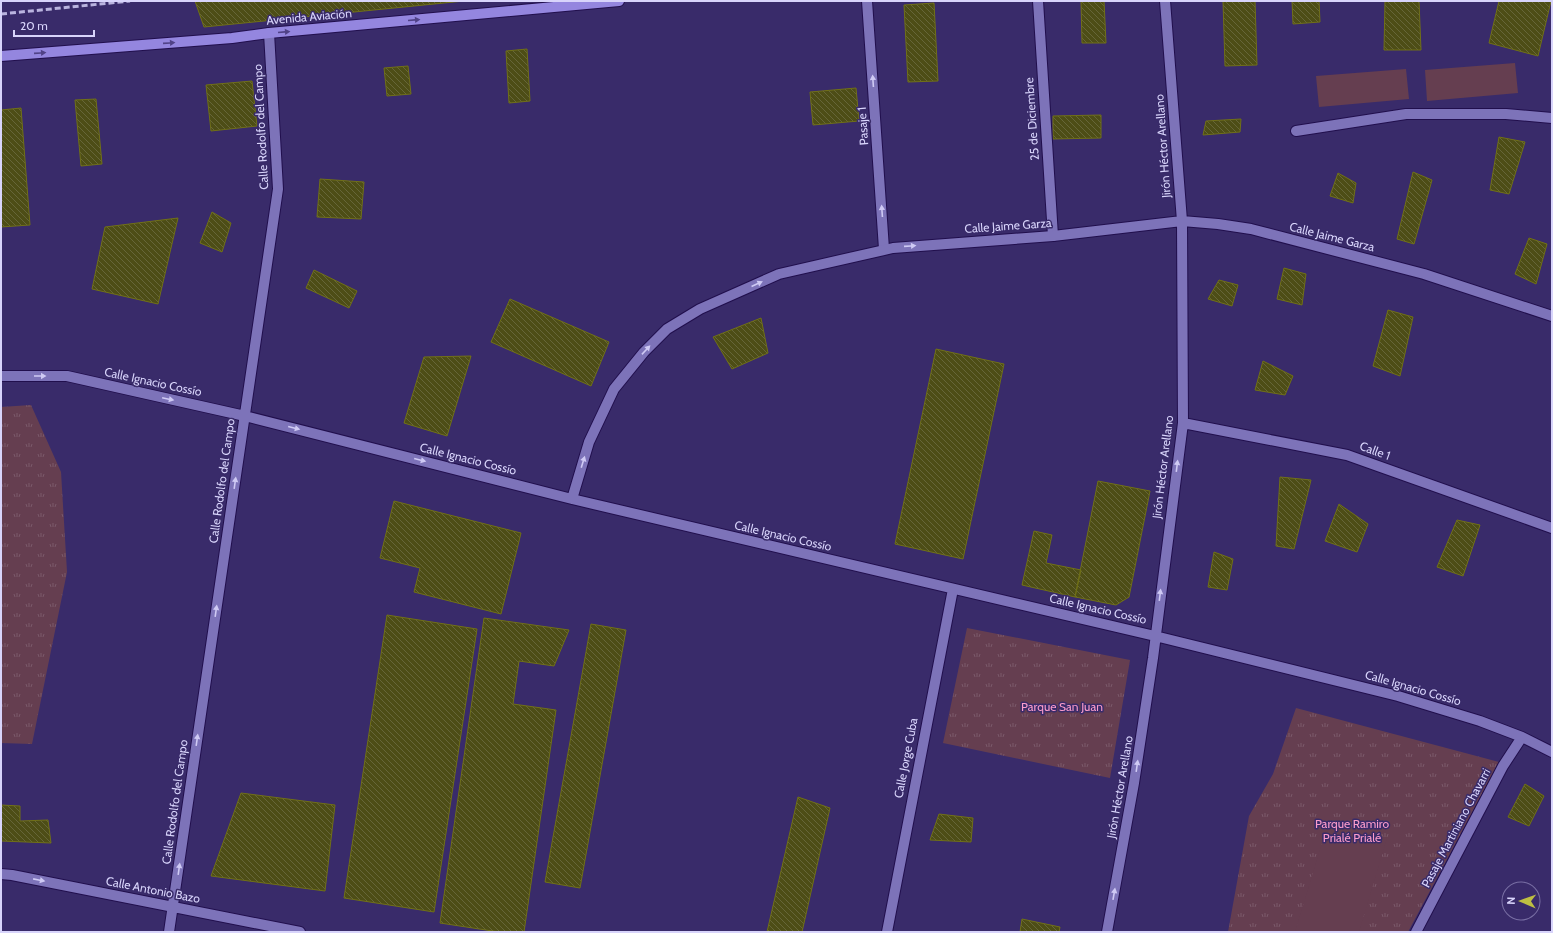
<svg xmlns="http://www.w3.org/2000/svg" width="1553" height="933" viewBox="0 0 1553 933" font-family="Cabin,sans-serif">
<defs>
<pattern id="park-tufts" width="24" height="20" patternUnits="userSpaceOnUse"><rect width="24" height="20" fill="#653e50"/><path d="M3 7l-1-3M5 7V3M7 7l1-3M15 17l-1-3M17 17v-4M19 17l1-3" fill="none" stroke="#7a596a"/></pattern>
<pattern id="building-back-hatch" width="6" height="6" patternUnits="userSpaceOnUse"><rect width="6" height="6" fill="#4d4d16"/><path d="M-1 5l2 2M0 0l6 6M5-1l2 2" fill="none" stroke="#666639"/></pattern>
</defs>
<rect width="100%" height="100%" fill="#392b6a"/>
<path fill="url(#park-tufts)" d="M31 405 61 472 67 572 32 744 1 743V407Z
M967 628 1130 660 1110 778 943 743Z
M1296 708 1499 762 1408 932H1228L1249 816 1273 774Z"/>
<path fill="#653e50" d="M1515 63 1518 93 1427 101 1425 70Z
M1406 69 1409 99 1319 107 1316 76Z
M1329 820 1387 838 1359 932H1295Z"/>
<path fill="url(#building-back-hatch)" stroke="#707017" d="M195 1H464L204 27Z
M1081 1H1104L1106 43H1082Z
M1223 1H1255L1257 65 1225 66Z
M1292 1H1319L1320 22 1293 24Z
M1385 1H1419L1421 50H1384Z
M1499 1H1551L1538 56 1489 43Z
M934 3 938 81 908 82 904 5Z
M527 49 530 101 509 103 506 51Z
M408 66 411 94 387 96 384 68Z
M252 81 257 126 211 131 206 85Z
M856 88 859 121 813 125 810 92Z
M96 99 102 164 81 166 75 100Z
M21 108 30 225 1 227V110Z
M1101 115V138L1053 139V116Z
M1241 119 1240 132 1203 135 1206 121Z
M1499 137 1525 142 1509 194 1490 190Z
M1413 172 1432 180 1414 244 1397 239Z
M1338 173 1356 183 1353 203 1330 196Z
M320 179 364 182 361 219 317 217Z
M212 212 231 223 222 252 200 243Z
M178 218 158 304 92 289 105 227Z
M1529 238 1547 244 1536 284 1515 274Z
M1284 268 1306 274 1302 305 1277 299Z
M314 270 357 291 349 308 306 288Z
M1219 280 1238 285 1232 306 1208 299Z
M510 299 609 342 591 386 491 342Z
M1388 310 1413 317 1400 376 1373 366Z
M761 318 768 353 732 369 713 337Z
M936 349 1004 364 963 559 895 544Z
M471 356 447 436 404 423 424 357Z
M1263 361 1293 376 1285 395 1255 390Z
M1280 477 1311 480 1294 549 1276 546Z
M1098 481 1150 491 1129 597 1116 605 1075 597Z
M394 501 521 533 501 614 414 592 420 568 380 558Z
M1339 504 1368 524 1357 552 1325 541Z
M1457 520 1480 525 1463 576 1437 567Z
M1034 531 1052 535 1046 563 1081 570 1075 597 1022 585Z
M1214 552 1233 559 1227 590 1208 587Z
M387 615 477 629 434 912 344 898Z
M484 618 569 630 554 666 519 661 513 704 556 710 524 932H499L440 923Z
M591 624 626 630 580 888 545 882Z
M1525 784 1544 796 1529 826 1508 817Z
M241 793 335 805 325 891 211 876Z
M798 797 830 808 802 932H767Z
M1 805 20 806V821L48 820 51 843 1 841Z
M939 814 973 818 971 842 930 840Z
M1022 919 1060 927 1059 932H1020Z"/>
<g fill="none" stroke-linecap="round" stroke-linejoin="round">
<defs>
<path id="service" d="M867 1 884 249
M1038 1 1053 236"/>
<path id="minor" d="M1296 131 1406 114H1506L1552 118
M1 376H67L245 416 572 499 1155 636 1398 696 1480 721 1522 737 1552 752
M1183 423 1347 455 1552 528
M572 499 589 442 614 389 644 352 667 329 700 309 779 274 893 248 1053 236 1182 221 1218 224 1251 229 1424 274 1552 316
M1 874 12 875 300 932
M169 932 278 189 269 33
M887 932 953 589
M1107 932 1134 783 1153 658 1183 423 1182 221 1165 1
M1416 932 1503 766 1522 737"/>
<path id="primary" d="M1 56 232 38 269 33 619 1"/>
</defs>
<use href="#service" stroke="#210f4d" stroke-width="12"/>
<use href="#minor" stroke="#210f4d" stroke-width="12"/>
<use href="#primary" stroke="#210f4d" stroke-width="12"/>
<use href="#service" stroke="#7d73b9" stroke-width="10"/>
<use href="#minor" stroke="#7d73b9" stroke-width="10"/>
<use href="#primary" stroke="#9486df" stroke-width="10"/>
<path stroke="#bab4df" stroke-width="3" stroke-dasharray="6 3" stroke-linecap="butt" d="M1 14 130 1"/>
</g>
<defs><path id="oneway-solid" d="M-6-.8H1V-3.2L6.5 0L1 3.2V.8H-6Z"/></defs>
<g fill="#504287">
<use href="#oneway-solid" transform="translate(414 20) rotate(-5)"/>
<use href="#oneway-solid" transform="translate(284 32) rotate(-5)"/>
<use href="#oneway-solid" transform="translate(169 43) rotate(-4)"/>
<use href="#oneway-solid" transform="translate(40 53) rotate(-4)"/>
</g>
<g fill="#cfcaf4">
<use href="#oneway-solid" transform="translate(873 81) rotate(-94)"/>
<use href="#oneway-solid" transform="translate(882 211) rotate(-94)"/>
<use href="#oneway-solid" transform="translate(910 246) rotate(-4)"/>
<use href="#oneway-solid" transform="translate(757 284) rotate(-24)"/>
<use href="#oneway-solid" transform="translate(646 350) rotate(-47)"/>
<use href="#oneway-solid" transform="translate(40 376)"/>
<use href="#oneway-solid" transform="translate(168 399) rotate(12)"/>
<use href="#oneway-solid" transform="translate(294 428) rotate(14)"/>
<use href="#oneway-solid" transform="translate(420 460) rotate(14)"/>
<use href="#oneway-solid" transform="translate(583 462) rotate(-73)"/>
<use href="#oneway-solid" transform="translate(1177 466) rotate(-83)"/>
<use href="#oneway-solid" transform="translate(235 483) rotate(-82)"/>
<use href="#oneway-solid" transform="translate(1160 595) rotate(-83)"/>
<use href="#oneway-solid" transform="translate(216 611) rotate(-82)"/>
<use href="#oneway-solid" transform="translate(197 740) rotate(-82)"/>
<use href="#oneway-solid" transform="translate(1137 766) rotate(-82)"/>
<use href="#oneway-solid" transform="translate(179 869) rotate(-82)"/>
<use href="#oneway-solid" transform="translate(39 880) rotate(11)"/>
<use href="#oneway-solid" transform="translate(1114 894) rotate(-80)"/>
</g>
<g text-anchor="middle" stroke-width="3" stroke-linejoin="round" paint-order="stroke">
<g font-size="12" fill="#d8d4fb" stroke="#392b6a">
<text transform="translate(309 17) rotate(-5)" y="4">Avenida Aviación</text>
<text transform="translate(1032 119) rotate(-94)" y="4">25 de Diciembre</text>
<text transform="translate(863 126) rotate(-94)" y="4">Pasaje 1</text>
<text transform="translate(261 127) rotate(-93)" y="4">Calle Rodolfo del Campo</text>
<text transform="translate(1163 146) rotate(-94)" y="4">Jirón Héctor Arellano</text>
<text transform="translate(1008 226) rotate(-4)" y="4">Calle Jaime Garza</text>
<text transform="translate(1332 237) rotate(14)" y="4">Calle Jaime Garza</text>
<text transform="translate(153 382) rotate(12)" y="4">Calle Ignacio Cossío</text>
<text transform="translate(1375 451) rotate(20)" y="4">Calle 1</text>
<text transform="translate(468 459) rotate(14)" y="4">Calle Ignacio Cossío</text>
<text transform="translate(1163 467) rotate(-83)" y="4">Jirón Héctor Arellano</text>
<text transform="translate(222 481) rotate(-82)" y="4">Calle Rodolfo del Campo</text>
<text transform="translate(783 536) rotate(13)" y="4">Calle Ignacio Cossío</text>
<text transform="translate(1098 609) rotate(13)" y="4">Calle Ignacio Cossío</text>
<text transform="translate(1413 688) rotate(16)" y="4">Calle Ignacio Cossío</text>
<text transform="translate(906 758) rotate(-79)" y="4">Calle Jorge Cuba</text>
<text transform="translate(1120 787) rotate(-80)" y="4">Jirón Héctor Arellano</text>
<text transform="translate(175 802) rotate(-82)" y="4">Calle Rodolfo del Campo</text>
<text transform="translate(1456 828) rotate(-62)" y="4">Pasaje Martiniano Chavarri</text>
<text transform="translate(153 890) rotate(11)" y="4">Calle Antonio Bazo</text>
</g>
<g font-size="12" fill="#fb9cca" stroke="#392b6a">
<text x="1062" y="711">Parque San Juan</text>
<text x="1352" y="828">Parque Ramiro<tspan x="1352" dy="14">Prialé Prialé</tspan></text>
</g>
</g>
<rect width="1553" height="933" fill="none" stroke="#d8d4fb" stroke-width="4"/>
<g transform="translate(1521 901) rotate(272)"><circle r="19" fill="#392b6a" stroke="#796fa4"/>
<path d="M0-3L7 15L0 10L-7 15Z" fill="#bebf42"/>
<text y="-6" font-size="11" font-weight="bold" text-anchor="middle" fill="#d8d4fb">N</text>
</g>
<path d="M14 30v6h80v-6" fill="none" stroke="#d8d4fb" stroke-width="2"/>
<text x="20" y="30" font-size="12" fill="#d8d4fb" stroke="#392b6a" stroke-width="3" paint-order="stroke">20 m</text>
</svg>
